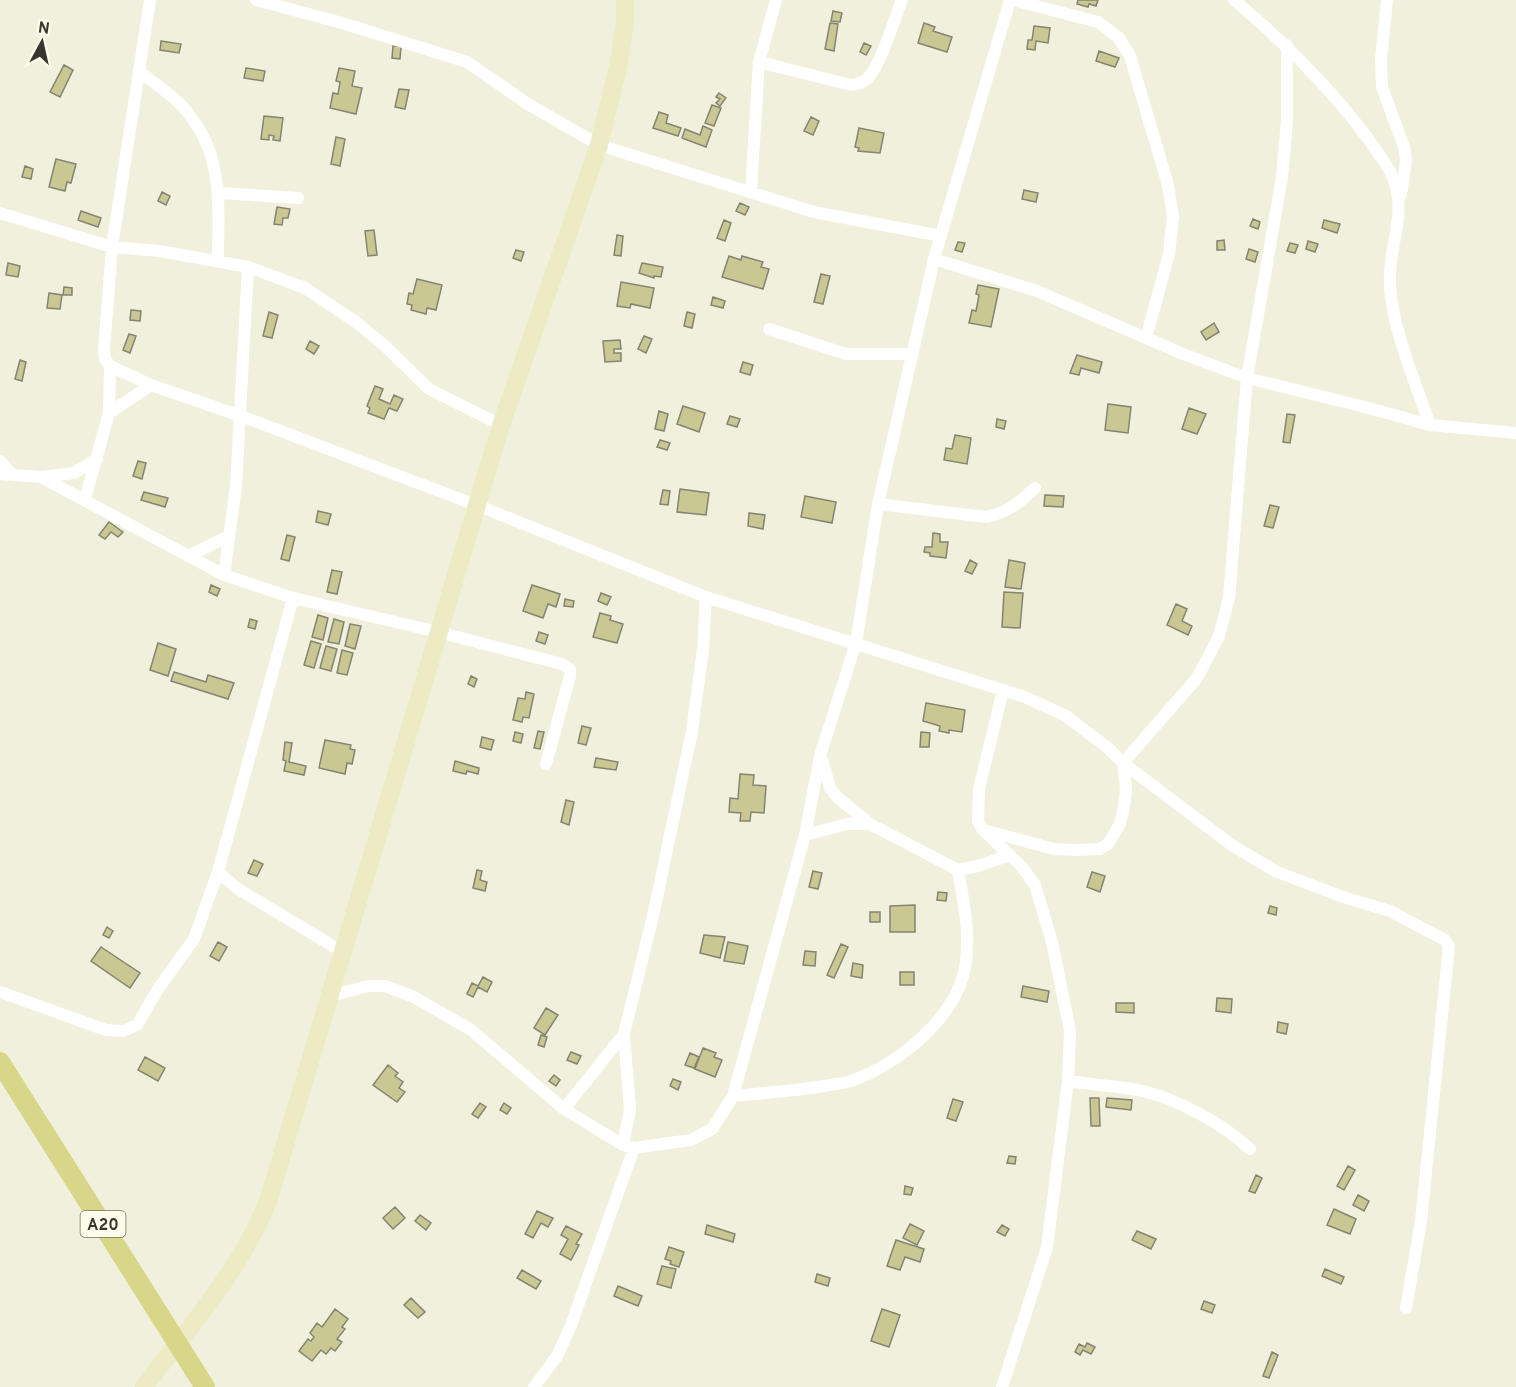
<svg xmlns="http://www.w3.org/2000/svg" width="1516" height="1387" viewBox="0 0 1516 1387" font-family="Overpass,sans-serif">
<rect width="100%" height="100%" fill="#f0f0dc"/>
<path fill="#c9c893" stroke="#848472" stroke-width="1.5" d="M1078 0H1098L1096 6 1089 4 1088 7 1077 4Z
M833 11 842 13 840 22 831 21Z
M830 23 838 24 834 51 825 49Z
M924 23 935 27 933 31 952 37 947 52 918 43Z
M1034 26 1050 28 1048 43 1036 41 1035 50 1027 49 1028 40H1032Z
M161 41 181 44 179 53 160 50Z
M864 43 871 46 866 55 860 52Z
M393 46H401L400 59 392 58Z
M1099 51 1119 58 1115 67 1096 61Z
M64 65 73 70 60 97 50 92Z
M246 68 265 71 263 81 244 78Z
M339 68 355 71 352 86 362 88 356 114 330 108 333 93 338 94 340 82 336 81Z
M399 89 409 90 405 109 395 107Z
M719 93 726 98 720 106 716 103 720 99 716 97Z
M712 105 721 108 714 126 705 123Z
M659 112 668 115 666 123 681 128 678 136 653 128Z
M264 116 283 118 280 141 273 140 274 136 269 135V140L261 139Z
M811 117 819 121 813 135 804 131Z
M703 126 712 130 706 147 682 138 685 129 700 135Z
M859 128 884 133 880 153 858 151 859 148 855 147Z
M336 137 345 139 340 166 331 164Z
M56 159 76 164 71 183 67 182 65 191 49 187Z
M25 166 33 169 31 179 22 177Z
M1024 190 1038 193 1036 202 1022 199Z
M162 192 170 196 166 205 158 201Z
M740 203 749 207 745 215 736 211Z
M277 207 290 209 288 218H283L282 225 274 224Z
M81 211 101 218 98 227 78 220Z
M1253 219 1260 222 1258 229 1250 226Z
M724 220 731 223 725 241 717 238Z
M1324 220 1340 224 1337 233 1322 228Z
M374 230 377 255 368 256 365 231Z
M617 235 623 236 621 256 614 255Z
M1224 240 1225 250H1217V241Z
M1308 241 1318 244 1315 252 1306 249Z
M958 242 965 243 962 252 955 250Z
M1290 243 1298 245 1295 253 1287 251Z
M1249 249 1258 252 1255 262 1246 259Z
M516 250 524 252 521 261 513 258Z
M729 256 741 260 742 256 763 262 761 267 769 269 763 289 722 277Z
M8 263 20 266 18 277 6 275Z
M642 263 663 267 661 277 654 276V278L639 273Z
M821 274 830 276 823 304 814 302Z
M417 279 442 285 436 310 427 308 426 314 411 310 412 305 407 304 409 293 413 294Z
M621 282 654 288 650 308 631 304 630 308 617 306Z
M978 285 999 289 991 327 969 323 972 310 976 311 979 295 976 294Z
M64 287 72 288V295H63Z
M49 293 62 295 60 309 47 308Z
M713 297 725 301 723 308 711 305Z
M131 310 141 311 140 321 130 320Z
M269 312 278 315 272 338 263 336Z
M687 312 695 314 692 328 684 326Z
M1214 323 1219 332 1206 340 1201 332Z
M129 334 136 336 130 353 123 350Z
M644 336 652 339 646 353 638 349Z
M620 340 621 349H614V353H621V361L605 362 603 341Z
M310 341 319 346 314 354 306 349Z
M1077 355 1102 362 1099 373 1081 368 1079 375 1070 373Z
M20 360 26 362 22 381 15 379Z
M743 362 753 365 750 375 740 372Z
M375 386 383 389 379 399 390 404 394 395 403 399 397 411 389 408 384 419 368 413 370 408 367 406Z
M1108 404 1131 407 1128 433 1105 430Z
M683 406 705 413 699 432 677 424Z
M1189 408 1206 414 1197 434 1182 429Z
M659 411 668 414 664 431 655 429Z
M1287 414 1295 415 1290 443 1283 442Z
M730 416 740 419 737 427 727 424Z
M997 419 1006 421 1004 429 996 427Z
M955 435 971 438 967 464 944 460 946 448 952 449Z
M660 440 670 443 667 450 657 447Z
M138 461 146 463 142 479 133 476Z
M680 489 709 493 706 515 677 512Z
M663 490 670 491 668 505 660 504Z
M144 492 168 498 165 507 141 500Z
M1045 495 1064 496 1063 507 1044 506Z
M805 496 836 502 832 523 801 517Z
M1270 505 1279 507 1273 528 1264 526Z
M318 511 331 514 328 525 316 522Z
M749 513 765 515 763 529 748 526Z
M109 522 123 532 118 537 111 532 105 539 99 535Z
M933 533 940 534V542H948L946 558 930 556V553L924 552 925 547H932Z
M287 535 295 537 289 561 281 559Z
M970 560 977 564 972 574 965 571Z
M1009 560 1025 563 1021 589 1005 587Z
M332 570 342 572 337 594 327 592Z
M211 585 220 589 217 596 209 592Z
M532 585 560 594 556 607 548 604 543 618 523 611Z
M1004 592 1023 593 1020 628 1002 627Z
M601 593 611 597 607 605 598 601Z
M565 599 574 601 573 607 564 606Z
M1176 604 1187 609 1182 621 1192 626 1188 635 1167 625Z
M600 613 611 616 610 620 623 624 617 643 593 637Z
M318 615 328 618 323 640 312 637Z
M250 619 257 621 255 629 248 627Z
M334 619 344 622 339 644 328 642Z
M350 624 361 626 355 649 345 646Z
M539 632 548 635 545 644 536 641Z
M311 641 321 644 314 668 304 665Z
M158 643 176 649 168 676 150 670Z
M326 646 337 649 331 671 320 668Z
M342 650 353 653 347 675 337 673Z
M174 672 206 682 208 675 234 683 228 699 171 681Z
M471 676 477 679 474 687 468 684Z
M526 692 534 694 529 718 523 717 522 722 513 720 518 698 525 699Z
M926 703 965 710 962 732 949 730V733L939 731 940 726 923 721Z
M582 726 591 728 586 745 578 743Z
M538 731 544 732 540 749 534 748Z
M515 732 523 734 521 743 513 741Z
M921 732 930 733 929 747H920Z
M482 737 494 740 491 750 480 747Z
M325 740 351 745 350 749 355 750 352 764 347 763 345 774 319 768Z
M285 742 292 743 289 762 306 766 304 775 284 771 286 761 283 760Z
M596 758 618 762 616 770 594 767Z
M455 761 479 768 478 774 467 771 466 774 453 771Z
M740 774 754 775 753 785 766 786 764 813 751 812 750 821H740L741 813 729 812 730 798 738 799Z
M566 800 574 802 569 825 561 822Z
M254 860 263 864 257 876 248 873Z
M477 870 482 871 480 880 487 882 485 891 473 888Z
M813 871 822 873 818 889 809 887Z
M1092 872 1105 876 1100 892 1087 887Z
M938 892 947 893 946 901 937 900Z
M915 905V932H890V906Z
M1270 906 1277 908 1276 915 1268 913Z
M870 912H880V922H870Z
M107 927 113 931 109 938 103 935Z
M704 935 725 937 720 958 700 953Z
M218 942 227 947 219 961 210 956Z
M728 942 748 946 744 964 724 961Z
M841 944 848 947 834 978 827 975Z
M101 947 140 973 130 988 91 961Z
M805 951 816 952 815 966 803 965Z
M853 963 863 965 862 978 851 976Z
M900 972H914V985H900Z
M483 977 492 982 487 992 478 987 473 997 467 994 472 983 478 986Z
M1023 986 1049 991 1047 1002 1021 997Z
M1217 998 1232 999 1231 1013 1216 1011Z
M1116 1003H1134V1013L1116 1012Z
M546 1008 558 1015 545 1035 534 1028Z
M1278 1022 1288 1024 1286 1034 1277 1032Z
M541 1035 547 1037 544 1047 538 1045Z
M703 1048 716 1053 714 1057 722 1060 715 1077 695 1069Z
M571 1052 581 1056 577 1064 567 1060Z
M690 1053 699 1057 694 1068 685 1065Z
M145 1057 165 1068 158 1081 138 1070Z
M388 1065 398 1073 395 1076 403 1082 399 1088 405 1092 397 1102 373 1085Z
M554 1075 560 1080 556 1086 549 1081Z
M673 1079 681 1082 678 1090 670 1086Z
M1090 1098H1099L1100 1126H1091Z
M1107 1098 1132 1100 1131 1110 1106 1107Z
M953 1099 963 1102 956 1121 947 1118Z
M480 1103 486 1107 478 1118 472 1114Z
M504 1103 511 1108 507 1114 500 1110Z
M1009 1156 1016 1157 1015 1164 1007 1163Z
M1348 1166 1355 1170 1344 1190 1337 1186Z
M1256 1175 1262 1178 1255 1193 1249 1191Z
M905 1186 913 1188 911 1195 904 1194Z
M1358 1195 1369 1201 1364 1211 1353 1205Z
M395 1207 405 1218 393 1229 383 1218Z
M1334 1209 1356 1219 1350 1234 1327 1225Z
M537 1211 553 1218 548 1227 541 1223 533 1238 525 1234Z
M420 1215 431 1223 426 1230 415 1221Z
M910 1224 924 1231 917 1245 903 1238Z
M707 1225 735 1234 733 1242 705 1234Z
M1002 1225 1009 1229 1005 1236 997 1232Z
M566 1226 582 1234 576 1244 579 1245 571 1260 560 1254 568 1239 561 1235Z
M1137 1231 1156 1239 1151 1249 1132 1240Z
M896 1240 924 1249 920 1262 905 1257 900 1270 887 1266Z
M669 1247 684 1252 679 1267 670 1264 671 1261 665 1259Z
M662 1266 676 1269 671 1288 657 1284Z
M1325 1269 1344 1277 1341 1284 1322 1276Z
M522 1270 541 1281 536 1289 517 1278Z
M817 1274 830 1278 828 1286 815 1282Z
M618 1286 642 1296 638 1306 614 1296Z
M411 1298 425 1312 418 1318 404 1305Z
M1204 1301 1215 1305 1212 1313 1201 1309Z
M335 1309 348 1319 342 1327 345 1329 337 1339 342 1342 335 1351 331 1348 326 1354 321 1350 312 1361 299 1351 308 1339 311 1341 314 1337 310 1333 317 1323 322 1327Z
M882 1309 900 1315 889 1347 871 1341Z
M1087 1343 1095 1347 1091 1354 1083 1350 1080 1355 1075 1352 1079 1344 1085 1347Z
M1272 1352 1278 1355 1269 1378 1263 1376Z"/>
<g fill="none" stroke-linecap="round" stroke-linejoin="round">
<path stroke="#fff" stroke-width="12" d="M256 0 342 23 467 62 528 104 599 145 814 212 941 236
M1013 0 1098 22 1119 38 1130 56 1168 185 1173 216 1169 254 1146 338
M1234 0C1284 42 1330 87 1369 140 1379 155 1392 170 1396 187 1405 219 1387 253 1390 286 1392 328 1416 384 1430 425
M1387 0 1381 60 1382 87 1404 147 1406 160 1401 195
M1287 45V120L1282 177 1247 378 1229 598 1219 636 1197 678 1123 763 1233 846 1277 872 1346 898 1390 911 1445 940 1449 946 1421 1221 1406 1308
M759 62 851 85C858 84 863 83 868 78 882 62 894 20 902 0
M140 72C154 83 171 94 183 107 225 154 218 203 218 261
M751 192 759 62 776 0
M219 193 298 198
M0 213 112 247 160 251 248 267 305 288 356 322 385 346 429 389 501 425
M934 259 1037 291 1183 354 1247 378 1361 406 1430 425 1516 433
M769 329 846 354H913
M110 366 151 385 241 416 476 505 706 597 1025 697 1066 716 1108 748 1123 763 1126 788 1124 807 1120 824 1108 844 1100 849 1077 850 1054 849 983 830
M109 413 151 385
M0 461 12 474
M0 474 41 477 224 575 293 598 218 872 194 939 158 989 137 1025 123 1031 106 1030 0 992
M41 477 74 473 97 459
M85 499 109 413 110 366 105 359 104 350 112 247 150 0
M878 504 986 517C1007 513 1020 502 1035 488
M188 556 229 536
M224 575 236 486 248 267
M293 598 438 632 562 664 570 669V676L546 764
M822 760 830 788 838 798 870 824
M805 835 847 824H870L958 870 978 866 1010 855
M218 872 238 889 343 952
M330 996 368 986H385L412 996 471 1030 564 1109 623 1145 634 1148 691 1140 712 1129 733 1096 805 835 820 756 856 643 878 504 934 259 1010 0
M1068 1081C1093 1085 1119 1086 1143 1091 1179 1100 1223 1124 1250 1149
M733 1096C764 1093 794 1091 824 1086 833 1084 843 1084 851 1081 900 1064 960 1015 966 961 970 931 963 899 958 870
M564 1109 624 1034
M623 1145 630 1110 624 1034 653 916 692 731 703 649 706 597
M534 1387 557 1356 570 1328 634 1148
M1002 1387 1047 1247 1068 1081 1070 1031 1052 942 1035 885 1022 867 983 830 978 821 979 789 1003 690"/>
<path stroke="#ecebc4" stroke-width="18" d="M144 1387C189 1327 242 1269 269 1198L501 425 599 145 618 67 625 23V0"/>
<path stroke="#d8d689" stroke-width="20" d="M0 1062 205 1387"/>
</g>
<g text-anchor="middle" stroke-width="6" stroke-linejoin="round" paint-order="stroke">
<rect fill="#fdfde9" stroke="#727267" stroke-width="1.5" x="80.5" y="1211" width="45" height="26" rx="4.5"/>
<g font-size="16" font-weight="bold" fill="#37372f">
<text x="103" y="1230">A20</text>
</g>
</g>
<g transform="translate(42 42) rotate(8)" stroke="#fdfde9" stroke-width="4.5" paint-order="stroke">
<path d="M0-4.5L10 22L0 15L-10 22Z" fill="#37372f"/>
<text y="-9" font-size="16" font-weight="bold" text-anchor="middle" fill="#37372f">N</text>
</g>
</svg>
